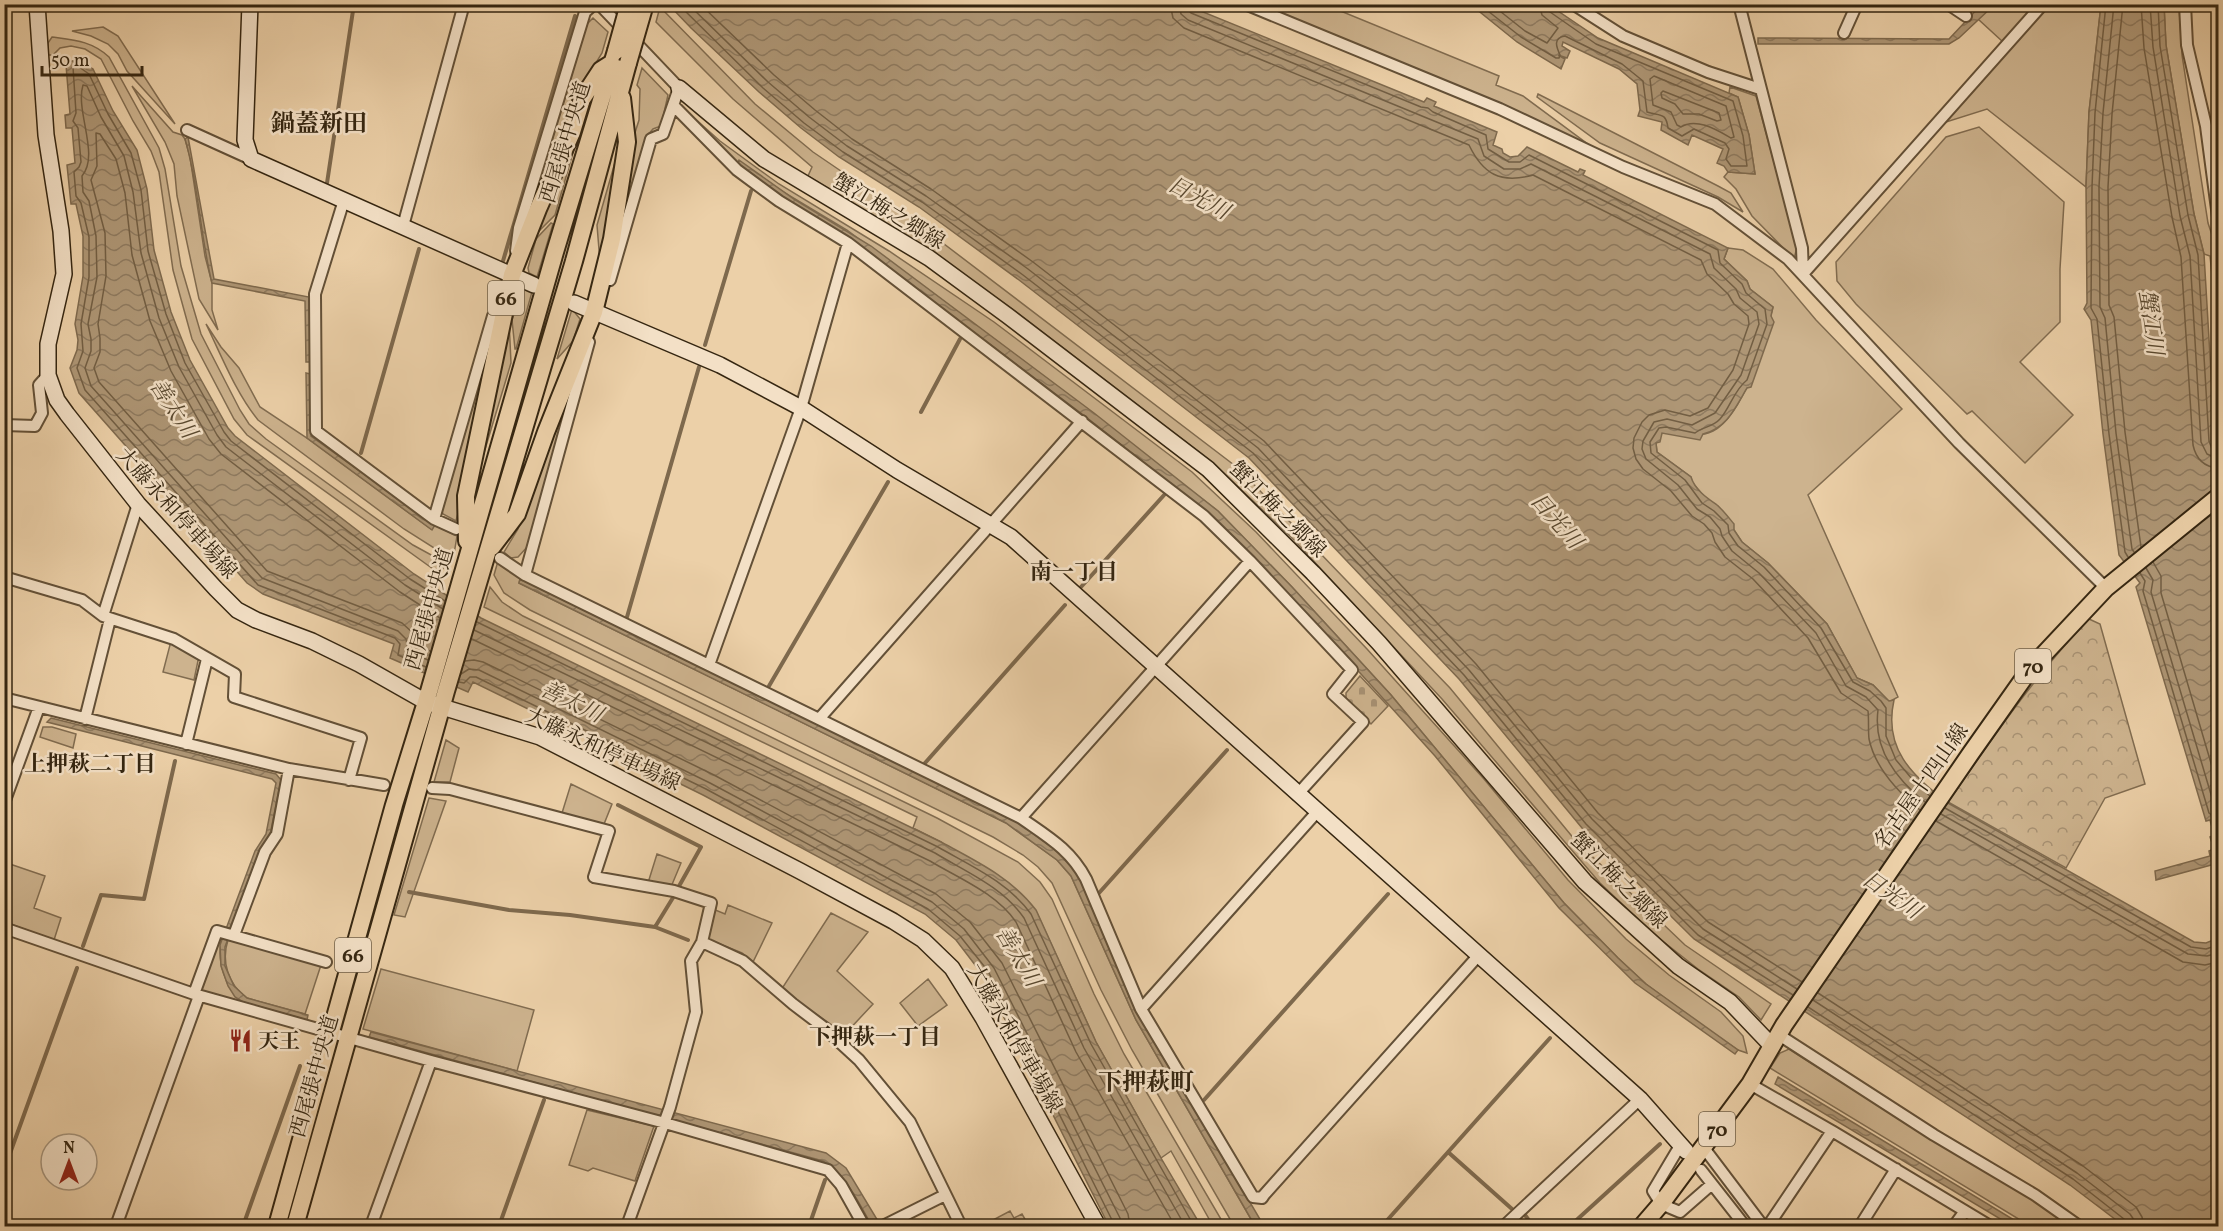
<svg xmlns="http://www.w3.org/2000/svg" width="2223" height="1231" viewBox="0 0 2223 1231" font-family="Vollkorn,'Noto Serif JP',serif">
<defs>
<pattern id="forest-crowns" width="20" height="18" patternUnits="userSpaceOnUse" patternTransform="scale(1.5)"><rect width="20" height="18" fill="#cdb38e"/><path d="M2 6a3 3 0 1 1 6 0M12 15a3 3 0 1 1 6 0" fill="none" stroke="#a79173"/></pattern>
<pattern id="cemetery-stones" width="16" height="16" patternUnits="userSpaceOnUse" patternTransform="scale(1.5)"><rect width="16" height="16" fill="#cdb38e"/><path d="M2 7V4a2 2 0 0 1 4 0v3zM10 15v-3a2 2 0 0 1 4 0v3z" fill="#a79173"/></pattern>
<pattern id="water-waves" width="16" height="10" patternUnits="userSpaceOnUse" patternTransform="scale(1.5)"><rect width="16" height="10" fill="#ae9675"/><path d="M0 5q4-4 8 0t8 0" fill="none" stroke="#8e7a5f"/></pattern>
</defs>
<rect width="100%" height="100%" fill="#ecd0a8"/>
<filter id="stains"><feTurbulence type="fractalNoise" baseFrequency=".00333" numOctaves="4"/><feColorMatrix values="0 0 0 0 .2 0 0 0 0 .09 0 0 0 0 .02 0 0 0 .5 -.17"/></filter>
<radialGradient id="worn" r=".72"><stop offset=".6" stop-color="#630" stop-opacity="0"/><stop offset="1" stop-color="#630" stop-opacity=".3"/></radialGradient>
<path fill="#cdb38e" stroke="#816c50" stroke-width="1.5" d="M1255 5H1326L1499 76 1496 85 1523 96 1589 145V147Z
M1994 5H2037L2003 42 1978 19Z
M2050 5H2101L2089 112 2086 187 1987 109 1943 123Z
M2164 5H2179L2182 55 2208 223 2216 247 2218 305H2215L2210 256 2204 254 2194 214 2166 45Z
M660 7 755 104 813 152 910 218 1238 468 1450 688 1575 840 1685 945 1771 1004 1761 1020 1739 997 1698 969 1655 935 1600 883 1442 699 1294 540 1212 462 1011 308 930 251 808 176 812 167 733 99 656 22Z
M593 18 608 32 602 53 580 89 570 129 529 216 587 24Z
M103 27 118 36 175 124 127 71 118 54 108 44 91 36 72 31Z
M52 37C74 40 92 41 109 57L159 148 165 169 181 266 201 334 240 410 249 424 266 439 413 545 446 563 440 574 247 435 234 419 192 339 173 270 159 172 151 151 133 121 101 59 85 49 71 46 60 48 53 55H48V43Z
M642 68 668 95 661 126 653 129 646 137 619 234 632 142 639 120 640 89 637 85Z
M132 86 173 132 182 135 185 139 190 157 205 256 212 283V310L218 330 199 299 177 196 174 164 165 142Z
M1730 87 1756 96 1797 247 1794 259 1752 216 1736 189 1724 177 1728 172 1755 174 1749 135 1738 97 1729 93Z
M1538 94 1718 186 1731 193 1743 212 1718 197 1600 143 1537 97Z
M684 109 720 141 779 184 889 251 994 322 1192 472 1256 532 1367 649 1484 779 1568 880 1626 939 1669 975 1721 1012 1743 1036 1747 1053 1738 1050 1697 1022 1646 984 1618 958 1564 903 1391 695 1292 587 1218 511 847 230 737 164Z
M1979 127 2064 202 2060 269V322L2020 362 2073 415 2025 463 1972 411 1967 414 1856 304 1837 281 1836 262 1946 137Z
M579 132 555 215 531 239Z
M622 138 600 262 597 225Z
M551 223 553 224 537 277 529 273 528 268 536 239Z
M1728 248 1743 250 1773 269 1816 320 1902 409 1808 495 1898 697 1889 702 1873 685 1857 678 1827 624 1768 563 1742 542 1718 506 1707 500 1692 482 1691 477 1657 452 1656 443 1662 433C1677 432 1698 439 1713 431 1744 415 1765 340 1773 307L1750 289 1747 281 1724 259Z
M526 289 532 292 516 349H515L512 320 521 293Z
M572 309 580 319 573 341 557 359Z
M509 320 511 363 471 496Z
M206 324 221 347 239 368 260 407 307 438 431 529 435 525 457 536 453 560 404 529 258 420C236 393 222 357 206 324Z
M489 354 473 453 456 521 443 514 441 509Z
M574 382 529 545 518 557 511 558 504 552 518 529 548 439Z
M498 561 520 579 519 583 1006 823 1057 860 1071 876 1136 1020 1255 1226H1234L1132 1050 1101 990 1052 883 1038 867 1023 855 993 837 530 610 504 593 494 575Z
M490 587 502 602 523 616 937 818 1018 862 1040 882 1052 899 1094 994 1124 1054 1225 1226H1213L1171 1151 1161 1158 1096 1042 1036 911 941 842 913 828 917 817 484 607Z
M171 641 199 656 194 680 163 672Z
M43 727H52L76 734 73 748 40 737Z
M446 740 459 748 450 782H434Z
M571 784 612 804 604 824 562 813Z
M429 798 446 801 405 917 394 915Z
M657 854 681 863 671 887 648 883Z
M4 862 45 876 34 908 61 918 54 940 5 922Z
M728 905 772 923 753 962 742 953 705 938 713 909 725 914Z
M831 913 868 932 837 971 873 1004 845 1034 781 990Z
M218 937 222 938C216 959 225 990 243 1002L242 1004 203 993 200 988Z
M228 940 321 965 305 1014 247 998C228 985 221 961 228 940Z
M381 969 534 1010 517 1071 363 1029Z
M928 979 947 1005 918 1026 900 1003Z
M1789 1049C1882 1110 1981 1161 2071 1226H2030L1770 1068 1780 1053Z
M587 1110 654 1126 635 1181 593 1168 588 1171 569 1165Z
M1010 1211 1014 1218 1022 1214 1029 1226H994L991 1221Z"/>
<path fill="url(#forest-crowns)" stroke="#816c50" stroke-width="1.5" d="M2089 619 2100 624 2145 784 2105 798 2066 868 1948 802C1992 739 2035 675 2089 619Z"/>
<path fill="url(#cemetery-stones)" stroke="#816c50" stroke-width="1.5" d="M1360 676 1388 706 1371 724 1346 698V693Z"/>
<path fill="url(#water-waves)" stroke="#7e694d" stroke-width="1.5" d="M669 5H1186L1424 102 1427 98 1436 102 1434 106 1497 132 1493 145 1502 149 1503 153 1510 157 1518 156 1527 147 1578 172 1580 169 1585 171 1583 175 1728 248 1724 259 1747 281 1750 289 1773 307 1771 316 1774 322 1751 387 1747 388C1735 408 1727 428 1703 434L1700 440 1662 433 1660 442 1656 443 1657 452 1691 477C1695 490 1707 498 1717 505 1723 510 1729 518 1734 524V530L1742 542 1768 563 1827 624 1857 678 1873 685 1889 701 1894 700C1883 749 1912 775 1948 803L2194 942 2206 943 2218 938V1226H2124L2070 1185 1694 939 1582 828 1459 679 1249 458 1019 280 919 207 839 157 801 128 759 92 691 28Z
M1464 5H1549L1598 38 1738 97 1749 135 1755 174 1728 172 1724 166 1717 163 1723 149 1692 135 1688 145 1661 130 1662 122 1638 116 1640 110 1637 84 1619 69 1563 42 1562 46 1570 51 1567 58 1558 55 1565 59 1561 69 1517 42 1476 9Z
M1981 5H1994L1959 38 1949 44H1758V38L1949 39Z
M2101 5H2164L2166 45 2194 214 2204 254 2215 441 2218 455V874L2215 864 2156 880 2155 871 2210 856 2209 851 2214 849 2210 837 2214 835 2210 820 2206 821 2136 587 2140 583 2119 555 2103 434 2091 320 2084 309 2087 303 2086 187 2089 112Z
M72 61H80L93 69 113 111 137 150 147 189 154 250 171 312 190 360 228 428 235 436 414 574 481 618 941 842C976 861 1012 878 1036 910L1096 1042 1161 1158 1201 1226H1109L982 974 956 940 925 914 703 795 473 682 468 692 390 658 394 644 263 594 247 583 79 393 70 368 77 350 78 340 75 324 83 276V236L76 204H71L67 165 75 163 72 128H66L65 115 70 114 66 65Z
M188 137 214 279 309 297 311 362H306L305 301 212 283C200 236 199 186 185 139Z
M739 160 794 199 871 246 1094 413 1218 511 1292 587 1391 695 1564 903 1618 958 1646 984 1738 1050 1735 1054 1635 983 1559 908 1435 756 1286 591 1212 516 1086 417 910 284 844 236 770 190 737 164Z
M306 373 311 374V436L435 525 432 530 307 438Z
M520 579 719 676 720 675 1016 821 1063 856 1076 870 1083 885 1140 1016 1264 1226H1255L1136 1020 1071 876 1057 860 1006 823 519 583Z
M51 718 276 774 281 780 270 835 257 859 225 947V966L234 986 247 998 308 1015 307 1020 243 1002 235 997 228 986 221 966 220 945 255 851 266 834 276 783 272 779 47 722Z
M371 1032 826 1153 846 1168 881 1226H872C858 1202 847 1176 823 1161L369 1037Z
M1778 1077 2024 1226H2012L1775 1084Z"/>
<g fill="none" stroke-linecap="round" stroke-linejoin="round">
<path stroke="#725e43" stroke-width="1.5" d="M678 4 763 88 804 123 843 152 922 202 1023 275 1253 453 1464 675 1586 824 1698 935 1793 995
M688 4 768 82 809 117 847 146 926 196 1028 269 1258 448 1469 670 1592 819 1703 929 1797 989
M700 4 774 75 815 110 852 139 931 189 1033 262 1264 441 1476 664 1598 813 1708 922 1802 982
M1170 4 1173 18 1184 28 1469 145C1483 174 1500 184 1533 175L1701 260 1707 274 1728 294 1734 304 1748 316 1749 324 1733 370 1708 408 1690 416 1665 410 1649 415 1642 422 1634 438 1633 448 1636 459 1643 469 1671 491 1692 516 1704 524 1712 533 1715 542 1725 557 1753 579 1808 638 1841 693 1868 711C1869 720 1868 730 1869 739 1875 767 1898 792 1920 810
M1179 4 1181 14 1188 20 1478 139 1484 156 1504 169H1520L1531 164 1710 254 1714 268 1736 289 1740 298 1757 312 1759 324 1741 375 1715 413 1692 425 1667 419 1654 422 1643 441 1642 449 1646 459 1678 485 1697 509 1710 517 1720 529 1722 536 1732 551 1759 573 1816 633 1846 686 1866 697 1878 710C1873 748 1896 779 1925 802
M1187 4V9L1191 13 1421 107 1428 108 1433 112 1486 135 1488 149 1509 162H1520L1529 155 1718 250 1720 263 1742 284 1746 293 1765 309 1767 324 1747 380C1734 390 1730 408 1720 419 1713 427 1702 427 1695 433L1666 427 1659 428 1650 442 1651 453 1685 480 1702 503 1714 511 1728 525 1729 533 1738 546 1764 567 1821 628 1853 682 1870 691 1881 701 1886 708V736L1896 760 1918 786 1930 796
M1479 4 1521 37 1556 58H1559L1560 55C1557 48 1552 38 1565 36L1622 64 1643 81 1647 112C1660 116 1666 112 1668 128L1682 136 1694 129 1725 143 1729 149 1726 159 1731 166H1747L1743 136 1733 101 1596 44 1550 12 1547 4
M1491 4 1525 31 1547 43 1558 28 1542 15 1539 4
M2106 4 2095 113 2092 187 2091 308 2097 319 2109 434 2125 552 2128 557
M2114 4 2103 113 2099 187 2100 307 2105 318 2116 433 2132 549 2134 552
M2123 4 2112 114 2108 187 2109 305 2114 317 2125 432 2141 547
M2141 4 2144 48 2172 217 2181 257 2193 445C2196 459 2204 467 2218 468
M2150 4 2153 47 2180 216 2190 256 2201 442 2207 454 2218 459
M2158 4 2160 46 2188 215 2198 255 2209 441 2212 449 2218 451
M1654 76 1726 106 1734 137 1731 138C1717 130 1696 117 1681 127L1677 125 1671 112 1653 105 1650 79Z
M1663 91 1719 113 1721 120 1717 121 1699 114H1683L1675 104 1662 98 1661 93Z
M2153 562 2161 576V593L2218 787
M2146 568 2153 580 2151 592 2215 808 2218 811
M2140 573 2145 581 2143 591 2209 813 2215 818 2218 829
M477 622 938 847C971 866 1008 882 1031 914L1091 1044 1194 1226
M474 630 935 853C966 872 1003 887 1024 918L1084 1048 1185 1226
M472 639 930 861C960 879 996 893 1016 922L1076 1052 1175 1226
M430 651 417 645 413 633 402 623 267 571 99 382 94 368 100 352V338L98 324 106 276 105 233 91 180 97 166 96 133 100 134 116 159 125 193 132 255 150 321 171 371 209 439 221 454 400 592 440 618
M428 660 408 651 406 639 398 631 262 578 91 386 85 368 91 351V339L88 324 97 277 96 236 89 201 83 192 82 176C100 155 75 111 83 85L87 86 101 117 124 156 133 192 141 253 159 318 179 367 217 435 226 447 405 585 443 609
M465 661 474 660 483 662 714 775 936 894 970 922 1002 963 1128 1214 1130 1226
M426 667 398 655 400 644 395 638 258 585 85 390 77 368 83 351 81 324 89 277V237L81 203 76 196 74 172 79 167 81 162 78 128 73 121 76 113 73 67H79L89 74 108 114 131 153 141 190 148 251 166 314 185 363 224 432 231 441 410 579 445 601
M461 674 469 669 479 670 710 783 932 902 964 929 994 968 1120 1218 1121 1226
M459 682 464 683 470 677H476L706 789 928 909 960 936 988 971 1113 1222 1114 1226
M1945 808 2191 947 2206 949 2218 945
M1941 814 2188 954 2207 956 2218 953
M1936 821 2183 962 2205 965 2218 962
M1818 993 2083 1166 2136 1207 2142 1217 2144 1226
M1813 1000 2077 1173 2130 1214 2134 1220 2135 1226
M1808 1007 2073 1179 2124 1219 2127 1226"/>
<path stroke="#7e694d" stroke-width="4" d="M327 183 354 4
M503 261 575 16
M705 345 751 191
M921 412 960 339
M361 453 419 249
M1081 587 1165 494
M627 617 699 367
M769 686 888 482
M925 763 1065 605
M618 805 701 847 678 888
M409 892 509 910 570 915 655 927 688 940
M1099 893 1227 750
M655 927 674 896
M83 946 101 895 144 899 175 761
M1204 1100 1388 894
M1448 1152 1512 1209
M4 1170 77 968
M1525 1215 1533 1226
M243 1226 300 1066
M499 1226 544 1100
M809 1226 825 1180
M1382 1226 1550 1038
M1570 1226 1660 1144"/>
<defs>
<path id="street" d="M599 4 679 88 663 134 651 139 610 280
M1245 4 1500 109 1623 167 1715 204 1788 259 1959 443 2106 588
M1573 4 1623 36 1708 72 1760 89
M1739 4 1802 248 1803 274
M1948 4 1966 16
M2185 4 2187 45 2206 126 2218 217
M1844 33 1857 4
M673 105 737 170 779 201 848 243 1204 516 1250 561 1352 670 1333 694 1363 722 1297 795
M187 130 251 159
M344 200 315 294 316 431 434 519 456 529
M403 226 464 4
M516 251 519 228 585 12 594 4
M1803 274 2043 4
M589 342 525 575 1021 818C1048 837 1070 849 1086 879L1141 1009 1253 1197 1262 1198 1264 1195 1478 956
M4 425 35 426 42 413 39 385 48 375
M434 519 493 316 503 303
M500 558 525 575
M4 577 82 600 103 616 174 639 235 674 234 697 361 738 349 780
M103 616 138 504
M709 665 801 408 848 243
M4 698 289 769 384 785
M85 719 110 619
M819 719 1082 421
M186 744 207 659
M432 788 450 789 609 831 594 877 674 891 711 903 702 942 691 961 696 1012 670 1107 627 1226
M4 803 39 707
M1021 818 1250 561
M4 928 194 994 431 1061 665 1123 828 1170 841 1185 864 1226
M234 935 265 852 277 834 289 769
M702 942 743 961 793 1004 822 1026 859 1060 910 1122 961 1226
M194 994 217 931 326 962
M1141 1009 1317 812
M1779 1035 1934 1135 2035 1195 2079 1226
M1750 1084 1832 1131
M1681 1144 1653 1191 1661 1204 1680 1212 1712 1184
M1704 1148 1763 1226
M1701 1170 1745 1226
M116 1226 199 996
M371 1226 431 1061
M883 1226 945 1195
M1504 1226 1640 1099
M1768 1226 1832 1131 1990 1226
M1860 1226 1896 1169
M1954 1226 1965 1211"/>
<path id="secondary" d="M37 4 46 135 61 231 64 274 48 344V375L57 400 67 414 138 504 216 589 237 610 256 620 312 641 359 664 426 702 540 737 800 871 893 921 923 940 952 968 983 1018 1098 1226
M250 4 245 140 251 159 534 285
M679 88 764 159 929 258 1008 316 1208 469 1313 573 1379 643 1585 882 1678 966 1730 1002 1772 1046
M574 303 720 365 801 408 897 470 1011 537 1640 1099 1686 1151"/>
<path id="primary" d="M467 541 466 496 512 275 538 209 572 132 582 99 601 70 612 63
M492 547 517 514 546 432 594 312 612 239 627 142 622 98
M277 1226 394 805 426 702 555 252 616 51
M295 1226 446 691 574 261 628 63
M1642 1226 1661 1204 1750 1084 1784 1025 1971 753 2031 668 2106 588 2218 497"/>
</defs>
<use href="#street" stroke="#635037" stroke-width="14"/>
<use href="#secondary" stroke="#352611" stroke-width="18"/>
<use href="#primary" stroke="#352611" stroke-width="20"/>
<use href="#street" stroke="#f3e0c6" stroke-width="10"/>
<use href="#secondary" stroke="#f3e0c6" stroke-width="15"/>
<use href="#primary" stroke="#ecd0a8" stroke-width="16"/>
<defs>
<path id="primary-bridge" d="M616 51 629 4
M628 63 645 4"/>
</defs>
<use href="#primary-bridge" stroke="#352611" stroke-width="20" stroke-linecap="butt"/>
<use href="#primary-bridge" stroke="#ecd0a8" stroke-width="16"/>
</g>
<defs>
<symbol id="restaurant-bare" viewBox="-9 -9 18 18"><path d="M-5-6h1v4h1v-4h1v4h1v-4h1v5L-1.5 .5V6h-2V.5L-5-1ZM5-6V6H3V1.5H1.5Q1.5-4 5-6Z" fill="#8f2418" stroke="#f3e0c6" stroke-width="2.5" paint-order="stroke"/></symbol>
</defs>
<g fill-rule="evenodd">
<use href="#restaurant-bare" x="224" y="1024" width="33" height="33"/>
</g>
<g text-anchor="middle" stroke-width="5" stroke-linejoin="round" paint-order="stroke">
<g fill="#f3e0c6" stroke="#6e5e47" stroke-width="1.5">
<rect x="488" y="281" width="36" height="34" rx="4.5"/>
<rect x="2015" y="649" width="36" height="34" rx="4.5"/>
<rect x="335" y="938" width="36" height="34" rx="4.5"/>
<rect x="1699" y="1112" width="36" height="34" rx="4.5"/>
</g>
<g font-size="20" font-weight="bold" fill="#352611">
<text x="506" y="305">66</text>
<text x="2033" y="673">70</text>
<text x="353" y="962">66</text>
<text x="1717" y="1136">70</text>
</g>
<g font-size="21" fill="#352611" stroke="#f3e0c6">
<text transform="translate(565 142) rotate(-73)" y="7">西尾張中央道</text>
<text transform="translate(889 211) rotate(31)" y="7">蟹江梅之郷線</text>
<text transform="translate(1278 509) rotate(45)" y="7">蟹江梅之郷線</text>
<text transform="translate(177 513) rotate(48)" y="7">大藤永和停車場線</text>
<text transform="translate(429 609) rotate(-74)" y="7">西尾張中央道</text>
<text transform="translate(603 749) rotate(25)" y="7">大藤永和停車場線</text>
<text transform="translate(1921 786) rotate(-55)" y="7">名古屋十四山線</text>
<text transform="translate(1619 880) rotate(45)" y="7">蟹江梅之郷線</text>
<text transform="translate(1015 1038) rotate(60)" y="7">大藤永和停車場線</text>
<text transform="translate(314 1076) rotate(-74)" y="7">西尾張中央道</text>
</g>
<g font-size="21" font-weight="bold" fill="#352611" stroke="#f3e0c6" text-anchor="start">
<text x="258" y="1048">天王</text>
</g>
<g font-size="22" font-style="italic" fill="#59482f" stroke="#f3e0c6">
<text transform="translate(1199 197) rotate(28)" y="8">日光川</text>
<text transform="translate(2152 322) rotate(82)" y="8">蟹江川</text>
<text transform="translate(174 408) rotate(57)" y="8">善太川</text>
<text transform="translate(1557 520) rotate(49)" y="8">日光川</text>
<text transform="translate(572 701) rotate(26)" y="8">善太川</text>
<text transform="translate(1892 894) rotate(35)" y="8">日光川</text>
<text transform="translate(1019 956) rotate(59)" y="8">善太川</text>
</g>
<g font-size="22" font-weight="bold" fill="#352611" stroke="#f3e0c6">
<text x="1074" y="579">南一丁目</text>
<text x="90" y="771">上押萩二丁目</text>
<text x="875" y="1044">下押萩一丁目</text>
</g>
<g font-size="24" font-weight="bold" fill="#352611" stroke="#f3e0c6">
<text x="319" y="131">鍋蓋新田</text>
<text x="1146" y="1090">下押萩町</text>
</g>
</g>
<rect width="2223" height="1231" fill="none" stroke="#ecd0a8" stroke-width="24"/>
<rect x="6" y="6" width="2211" height="1219" fill="none" stroke="#352611" stroke-width="3"/>
<rect x="12" y="12" width="2199" height="1207" fill="none" stroke="#352611" stroke-width="1.5"/>
<g transform="translate(69 1162)"><circle r="28" fill="#f3e0c6" stroke="#a7967e" stroke-width="1.5"/>
<path d="M0-4.5L10 22L0 15L-10 22Z" fill="#8f2418"/>
<text y="-9" font-size="16" font-weight="bold" text-anchor="middle" fill="#352611">N</text>
</g>
<path d="M42 66v9h100v-9" fill="none" stroke="#352611" stroke-width="3"/>
<text x="51" y="66" font-size="18" fill="#352611" stroke="#f3e0c6" stroke-width="4.5" paint-order="stroke">50 m</text>
<rect width="100%" height="100%" filter="url(#stains)"/>
<rect width="100%" height="100%" fill="url(#worn)"/>
</svg>
